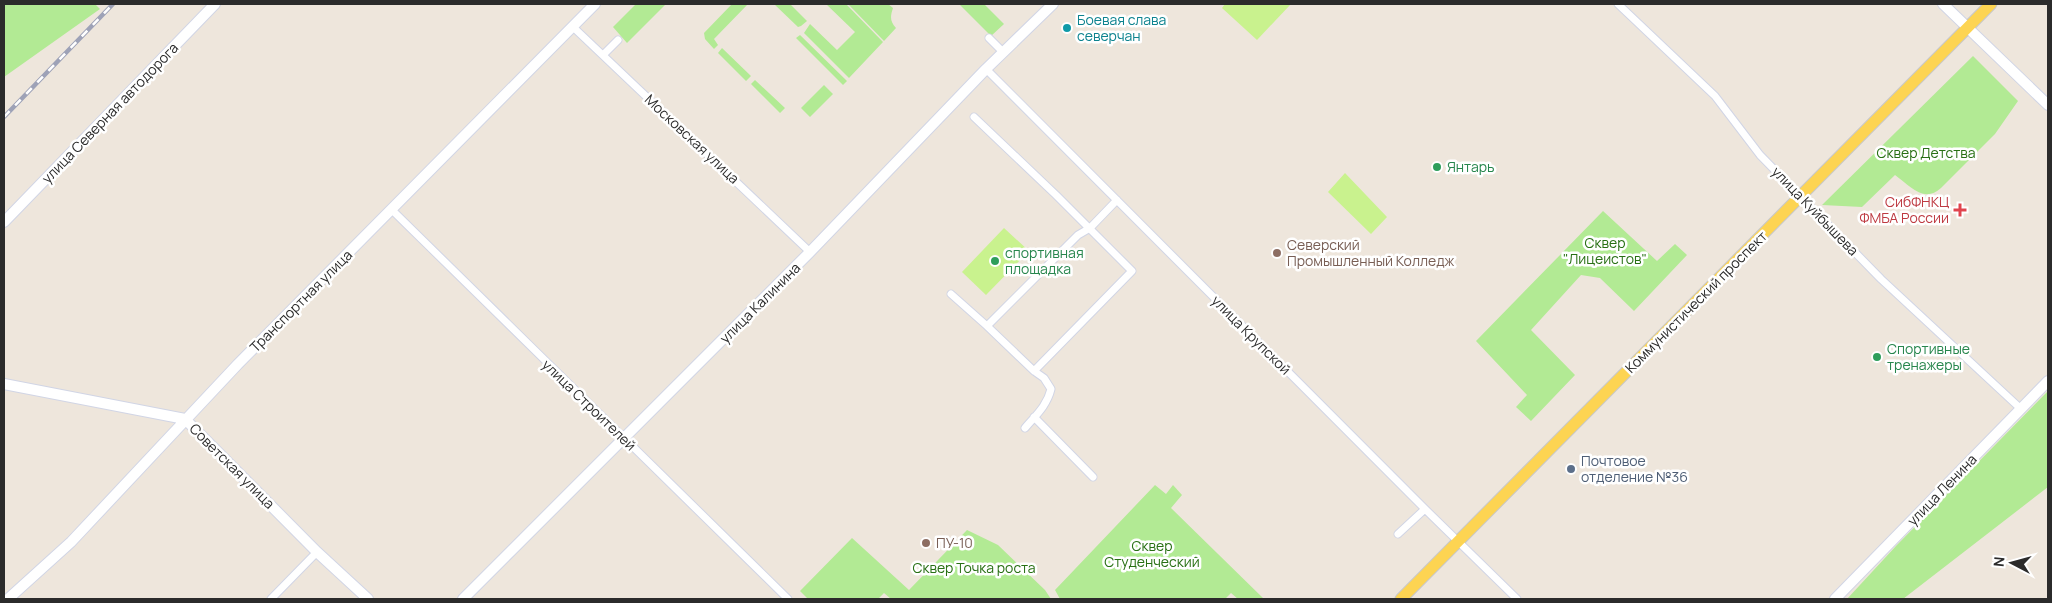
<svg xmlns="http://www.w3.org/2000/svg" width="2052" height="603" viewBox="0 0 2052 603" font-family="Manrope,sans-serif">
<rect width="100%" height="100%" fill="#eee6dc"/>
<path fill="#b2ea94" d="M4 4H95L100 9 4 77Z
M636 4H666L627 43 613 27Z
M732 4H748L714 39 718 45 714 49 705 39 704 33Z
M774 4H790L807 21 801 26 798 27Z
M826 4H846L883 42 849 78 804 33 810 24 837 50 855 32Z
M848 4H888L893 8C890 17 890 21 896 28L884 41Z
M959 4H984L1004 24 991 36Z
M800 35 847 81 843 85 796 38Z
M722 48 751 76 746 81 718 53Z
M1973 56 2018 101 1995 134 1941 188C1924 204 1909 185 1895 175L1862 207 1822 205Z
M755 80 785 108 780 113 751 84Z
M824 85 833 94 810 117 801 108Z
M1603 211 1657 261 1675 244 1687 255 1634 311 1600 278 1581 275 1531 330 1575 375 1531 421 1516 407 1527 395 1476 341Z
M2048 391V487L1903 599H1847L1896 546Z
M1155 485 1166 494 1173 485 1182 495 1171 508 1264 599H1238L1231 593 1225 599H1060L1055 590Z
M967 530 998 545 1045 590 1051 599H891L884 593 878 599H808L800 591 852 538 909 590Z"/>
<path fill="#c9f28e" d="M1225 4H1291L1257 40 1222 8Z
M1345 173 1387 217 1371 234 1328 192Z
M1004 228 1029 251 986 295 962 272Z"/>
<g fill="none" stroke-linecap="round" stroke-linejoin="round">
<defs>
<path id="street" d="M1618 4 1715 96 1760 155 1881 279 2021 409
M572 26 810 252
M989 38 1003 52
M603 55 618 40
M986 69 1425 509 1517 599
M974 117 1056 195 1132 271 1034 371 987 326
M392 210 788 599
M951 294 987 326 1078 235 1090 228 1117 200
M1034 417 1093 477
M1025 428C1035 416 1047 406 1051 389L1044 378 1034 371
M1398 534 1425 509
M271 599 317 552"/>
<path id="secondary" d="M1943 4 2048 105
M4 222 215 4
M4 384 185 419 317 552 368 599
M8 599 71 542 238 364 595 4
M463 599 810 252 986 69 1053 4
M1835 599 2048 381"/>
<path id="primary" d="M1401 599 1991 4"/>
</defs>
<use href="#street" stroke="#d1d5e5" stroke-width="9"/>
<use href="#secondary" stroke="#d1d5e5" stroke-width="12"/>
<use href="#primary" stroke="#c8c8c8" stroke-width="13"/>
<use href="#street" stroke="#fff" stroke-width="7"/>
<use href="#secondary" stroke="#fff" stroke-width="10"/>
<use href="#primary" stroke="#fdd452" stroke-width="11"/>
<defs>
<path id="rail" d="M4 117 113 4"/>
</defs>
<use href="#rail" stroke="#9ea2b7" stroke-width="4.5"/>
<use href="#rail" stroke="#fff" stroke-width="2.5" stroke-dasharray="8" stroke-linecap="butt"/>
</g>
<circle fill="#0f9aa8" stroke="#fff" stroke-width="2" cx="1067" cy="28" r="5"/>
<g fill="#2e9e5b" stroke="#fff" stroke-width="2">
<circle cx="1437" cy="167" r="5"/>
<circle cx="995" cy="261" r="5"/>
<circle cx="1877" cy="357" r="5"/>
</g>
<path fill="#e0444e" stroke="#fff" stroke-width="2" d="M1957.5 202.5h5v5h5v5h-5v5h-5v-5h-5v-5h5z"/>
<g fill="#8d6e63" stroke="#fff" stroke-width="2">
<circle cx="1277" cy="253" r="5"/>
<circle cx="926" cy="543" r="5"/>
</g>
<circle fill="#5c6f8a" stroke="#fff" stroke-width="2" cx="1571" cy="469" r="5"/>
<g text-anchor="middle" stroke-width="5" stroke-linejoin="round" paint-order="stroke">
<g font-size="14" fill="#0d838f" stroke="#fff" text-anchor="start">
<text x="1077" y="25">Боевая слава<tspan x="1077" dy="16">северчан</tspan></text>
</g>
<g font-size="14" fill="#2b2b2b" stroke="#fff">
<text transform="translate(110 113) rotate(-46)" y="5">улица Северная автодорога</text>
<text transform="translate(692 139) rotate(43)" y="5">Московская улица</text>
<text transform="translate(1815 211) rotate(46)" y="5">улица Куйбышева</text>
<text transform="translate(301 301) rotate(-45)" y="5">Транспортная улица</text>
<text transform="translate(1696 302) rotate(-45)" y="5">Коммунистический проспект</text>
<text transform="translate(760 303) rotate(-45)" y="5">улица Калинина</text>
<text transform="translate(1251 335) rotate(45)" y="5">улица Крупской</text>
<text transform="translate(589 405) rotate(44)" y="5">улица Строителей</text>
<text transform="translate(232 466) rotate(45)" y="5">Советская улица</text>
<text transform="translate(1942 490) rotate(-46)" y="5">улица Ленина</text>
</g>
<g font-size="14" fill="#287014" stroke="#fff">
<text x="1926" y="158">Сквер Детства</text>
<text x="1605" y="248">Сквер<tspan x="1605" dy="16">"Лицеистов"</tspan></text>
<text x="1152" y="551">Сквер<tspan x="1152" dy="16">Студенческий</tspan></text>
<text x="974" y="573">Сквер Точка роста</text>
</g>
<g font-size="14" fill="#27864d" stroke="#fff" text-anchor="start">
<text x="1447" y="172">Янтарь</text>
<text x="1005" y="258">спортивная<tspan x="1005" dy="16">площадка</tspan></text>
<text x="1887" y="354">Спортивные<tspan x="1887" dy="16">тренажеры</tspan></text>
</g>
<g font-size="14" fill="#be3a42" stroke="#fff" text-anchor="end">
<text x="1949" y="207">СибФНКЦ<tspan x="1949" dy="16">ФМБА России</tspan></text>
</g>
<g font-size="14" fill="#785e54" stroke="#fff" text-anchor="start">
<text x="1287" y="250">Северский<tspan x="1287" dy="16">Промышленный Колледж</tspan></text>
<text x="936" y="548">ПУ-10</text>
</g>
<g font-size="14" fill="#4e5e75" stroke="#fff" text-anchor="start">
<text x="1581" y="466">Почтовое<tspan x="1581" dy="16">отделение №36</tspan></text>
</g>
</g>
<rect width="2052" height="603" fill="none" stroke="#2b2b2b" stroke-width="10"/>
<g transform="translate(2012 563) rotate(276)" stroke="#ffffff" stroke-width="4" paint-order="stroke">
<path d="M0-4L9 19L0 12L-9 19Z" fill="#2b2b2b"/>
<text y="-8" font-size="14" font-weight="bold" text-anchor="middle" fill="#2b2b2b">N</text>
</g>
</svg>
